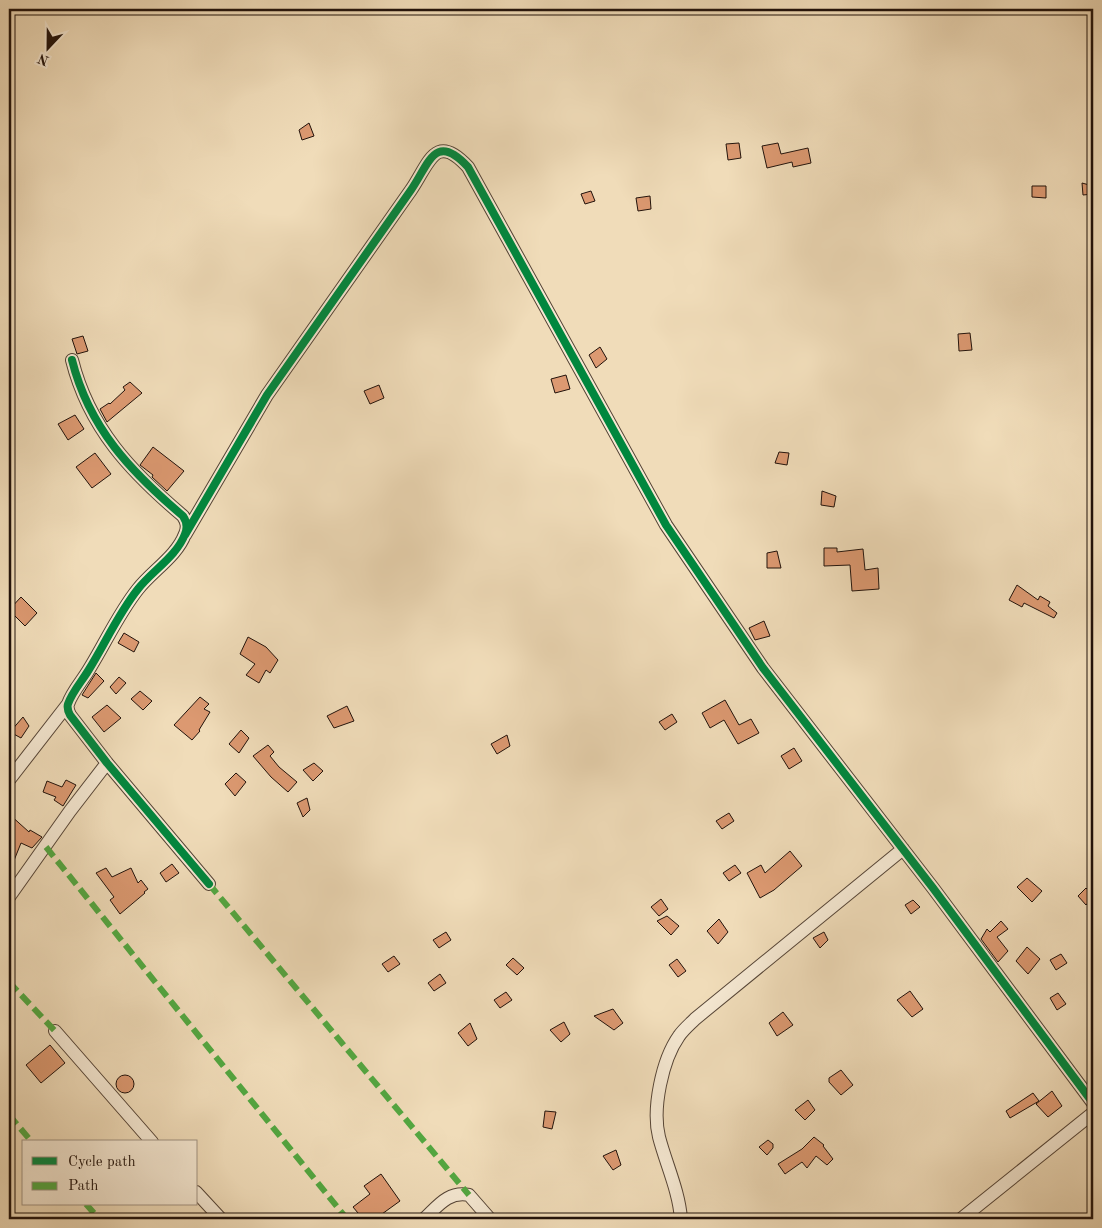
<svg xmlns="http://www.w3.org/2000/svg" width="1102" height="1228" viewBox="0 0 1102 1228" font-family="'Old Standard TT',serif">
<rect width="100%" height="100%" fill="#f0dcb9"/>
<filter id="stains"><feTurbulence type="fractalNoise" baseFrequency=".004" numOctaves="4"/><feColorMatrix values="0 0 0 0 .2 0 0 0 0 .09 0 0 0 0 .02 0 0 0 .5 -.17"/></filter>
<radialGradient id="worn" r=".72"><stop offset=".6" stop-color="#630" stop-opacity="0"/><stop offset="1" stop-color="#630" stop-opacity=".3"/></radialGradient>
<path fill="#dc9971" stroke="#21120b" d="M309 123 314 136 302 140 299 130Z
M739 143 741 158 728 160 726 144Z
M778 143 781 154 808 148 811 163 793 167 792 162 767 168 762 146Z
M1082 183 1093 186V194L1083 195Z
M1032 186H1046V198L1032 197Z
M591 191 595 201 585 204 581 194Z
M650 196 651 209 638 211 636 198Z
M970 333 972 350 959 351 958 334Z
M83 336 88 351 77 354 72 339Z
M600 347 607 359 596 368 589 355Z
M566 375 570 389 555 393 551 379Z
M130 382 142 393 107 422 100 409 109 403 110 404 125 390 123 387Z
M379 385 384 398 370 404 364 391Z
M75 415 84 429 68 440 58 424Z
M153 447 184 471 167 491 152 477 153 475 140 465Z
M779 452 789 453 787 465 775 463Z
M95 453 111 474 92 488 76 467Z
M822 491 836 496 834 507 821 505Z
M824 548H837V552L863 549 865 570 878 568 879 589 852 591 850 565 824 566Z
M777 551 781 568H767V553Z
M1017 585 1038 600 1040 596 1050 602 1048 606 1057 613 1054 618 1024 603 1022 607 1009 600Z
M21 597 37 613 25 626 9 610Z
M764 621 770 636 755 640 749 628Z
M124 633 139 642 134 652 118 643Z
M248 637 266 647 278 660 270 673 266 670 259 683 246 675 255 664 240 654Z
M96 673 104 681 88 698 82 695Z
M119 677 126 683 116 694 110 687Z
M140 691 152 701 143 710 131 699Z
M200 697 209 704 204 709 210 712 199 730 200 731 192 740 174 725Z
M725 700 739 725 751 719 759 733 738 744 724 720 710 728 702 713Z
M107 705 121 718 104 732 92 717Z
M347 706 354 721 334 728 327 716Z
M672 714 677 722 665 730 659 722Z
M23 717 29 726 21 738 10 732Z
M241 730 249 738 239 753 229 744Z
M507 735 510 746 497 754 491 744Z
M268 745 274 752 270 756 279 767 297 782 288 792 271 777 253 756Z
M794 748 802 761 789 769 781 756Z
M314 763 323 771 313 781 303 770Z
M236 773 246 782 235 796 225 784Z
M66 780 76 785 63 806 54 800 56 797 43 792 47 781 62 787Z
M307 798 310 810 303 817 297 803Z
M729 813 734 821 722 829 716 821Z
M9 814 29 832 30 830 42 837 32 848 21 843 9 873V845L12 837 9 834Z
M790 851 802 866 774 890 760 898 747 873 761 865 765 873Z
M172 864 179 873 166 882 160 873Z
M735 865 741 873 729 881 723 873Z
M106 868 112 877 131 868 138 883 141 880 148 889 144 892 145 893 120 914 110 900 114 897 96 873Z
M1027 878 1042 891 1032 902 1017 887Z
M1086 888 1093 895V897L1086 905 1078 896Z
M661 899 668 909 659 916 651 907Z
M913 900 920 907 911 914 905 905Z
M667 916 679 926 671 935 657 921Z
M719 919 728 932 718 944 707 931Z
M1001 921 1008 929 997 937 1008 951 998 962 981 939 987 929 990 932Z
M446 932 451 940 439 948 433 940Z
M824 932 828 940 820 948 813 938Z
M1027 947 1040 959 1028 974 1016 961Z
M1061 954 1067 963 1056 970 1050 960Z
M394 956 400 964 388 972 382 964Z
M513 958 524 968 517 975 506 965Z
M677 959 686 971 678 977 669 965Z
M440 974 446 983 434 991 428 983Z
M910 991 923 1009 912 1017 897 1000Z
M506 992 512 1000 500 1008 494 1000Z
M1058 993 1066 1004 1057 1010 1050 998Z
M613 1009 623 1023 614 1030 594 1016Z
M783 1012 793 1025 777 1036 769 1023Z
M564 1022 570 1034 561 1042 550 1030Z
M470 1023 477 1039 468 1046 458 1033Z
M50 1045 65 1063 41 1083 26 1065Z
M841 1070 853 1085 841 1095 829 1082V1078Z
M116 1084a9 9 0 1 1 18 0a9 9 0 1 1-18 0Z
M1052 1091 1062 1106 1048 1117 1036 1104Z
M1033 1093 1039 1101 1010 1118 1006 1111Z
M808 1100 815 1110 805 1120 795 1110Z
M545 1111 556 1112 552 1129 543 1127Z
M814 1137 824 1145 823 1146 833 1159 827 1165 816 1156 807 1168 802 1162 785 1174 778 1164 802 1149Z
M768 1140 773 1144V1148L767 1155 759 1147Z
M616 1150 621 1165 613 1170 603 1156Z
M381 1174 400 1201 375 1219H363L353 1207 370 1194 364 1186Z"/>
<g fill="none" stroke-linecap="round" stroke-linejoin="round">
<defs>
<path id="minor" d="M72 360C89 428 131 472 183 516 187 522 188 527 185 534 177 556 152 571 138 589 118 614 105 644 88 671 82 681 72 692 68 704 67 707 68 711 70 715L107 763 209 884
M185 535 267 395 411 190C429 164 435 131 468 167L666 525 763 668 933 888 1093 1103
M9 780 68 704
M9 897 70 811 107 763
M55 1031 152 1142
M196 1192 221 1219
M424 1219C438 1206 448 1191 469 1195L490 1219
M681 1219C679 1191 666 1164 659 1137 652 1109 662 1060 679 1036 683 1030 689 1025 695 1019L903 849
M961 1219 1093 1113"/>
</defs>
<use href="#minor" stroke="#554436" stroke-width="14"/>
<use href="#minor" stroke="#f5e8d2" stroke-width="12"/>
<path stroke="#52a841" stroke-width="6" stroke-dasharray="12 6" stroke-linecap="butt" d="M46 847 347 1219
M209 884 469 1195
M9 982 55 1031
M9 1115 32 1142
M86 1204 99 1219"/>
<defs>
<path id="cycleway" d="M72 360C89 428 131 472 183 516 187 522 188 527 185 534 177 556 152 571 138 589 118 614 105 644 88 671 82 681 72 692 68 704 67 707 68 711 70 715L107 763 209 884
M185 535 267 395 411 190C429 164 435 131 468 167L666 525 763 668 933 888 1093 1103"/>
</defs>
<use href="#cycleway" stroke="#f5e8d2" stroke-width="11"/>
<use href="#cycleway" stroke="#00873e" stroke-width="8"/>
</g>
<rect width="1102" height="1228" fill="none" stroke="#f0dcb9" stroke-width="30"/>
<rect x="10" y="10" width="1082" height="1208" fill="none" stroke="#21120b" stroke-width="2.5"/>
<rect x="15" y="15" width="1072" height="1198" fill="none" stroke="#21120b"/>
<rect x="22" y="1140" width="175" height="65" fill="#f5e8d2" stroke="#a09282"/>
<rect x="32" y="1157" width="25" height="8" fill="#00873e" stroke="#a09282"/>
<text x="68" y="1166" font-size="15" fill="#21120b">Cycle path</text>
<rect x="32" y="1182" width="25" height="8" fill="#52a841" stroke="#a09282"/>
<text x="68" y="1190" font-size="15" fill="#21120b">Path</text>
<g transform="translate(48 48) rotate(202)" stroke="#f5e8d2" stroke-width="4" paint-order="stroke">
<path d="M0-4L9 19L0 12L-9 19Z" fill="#21120b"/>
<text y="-8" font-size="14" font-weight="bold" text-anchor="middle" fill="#21120b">N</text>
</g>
<rect width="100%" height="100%" filter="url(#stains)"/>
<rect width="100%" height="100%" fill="url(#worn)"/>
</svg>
